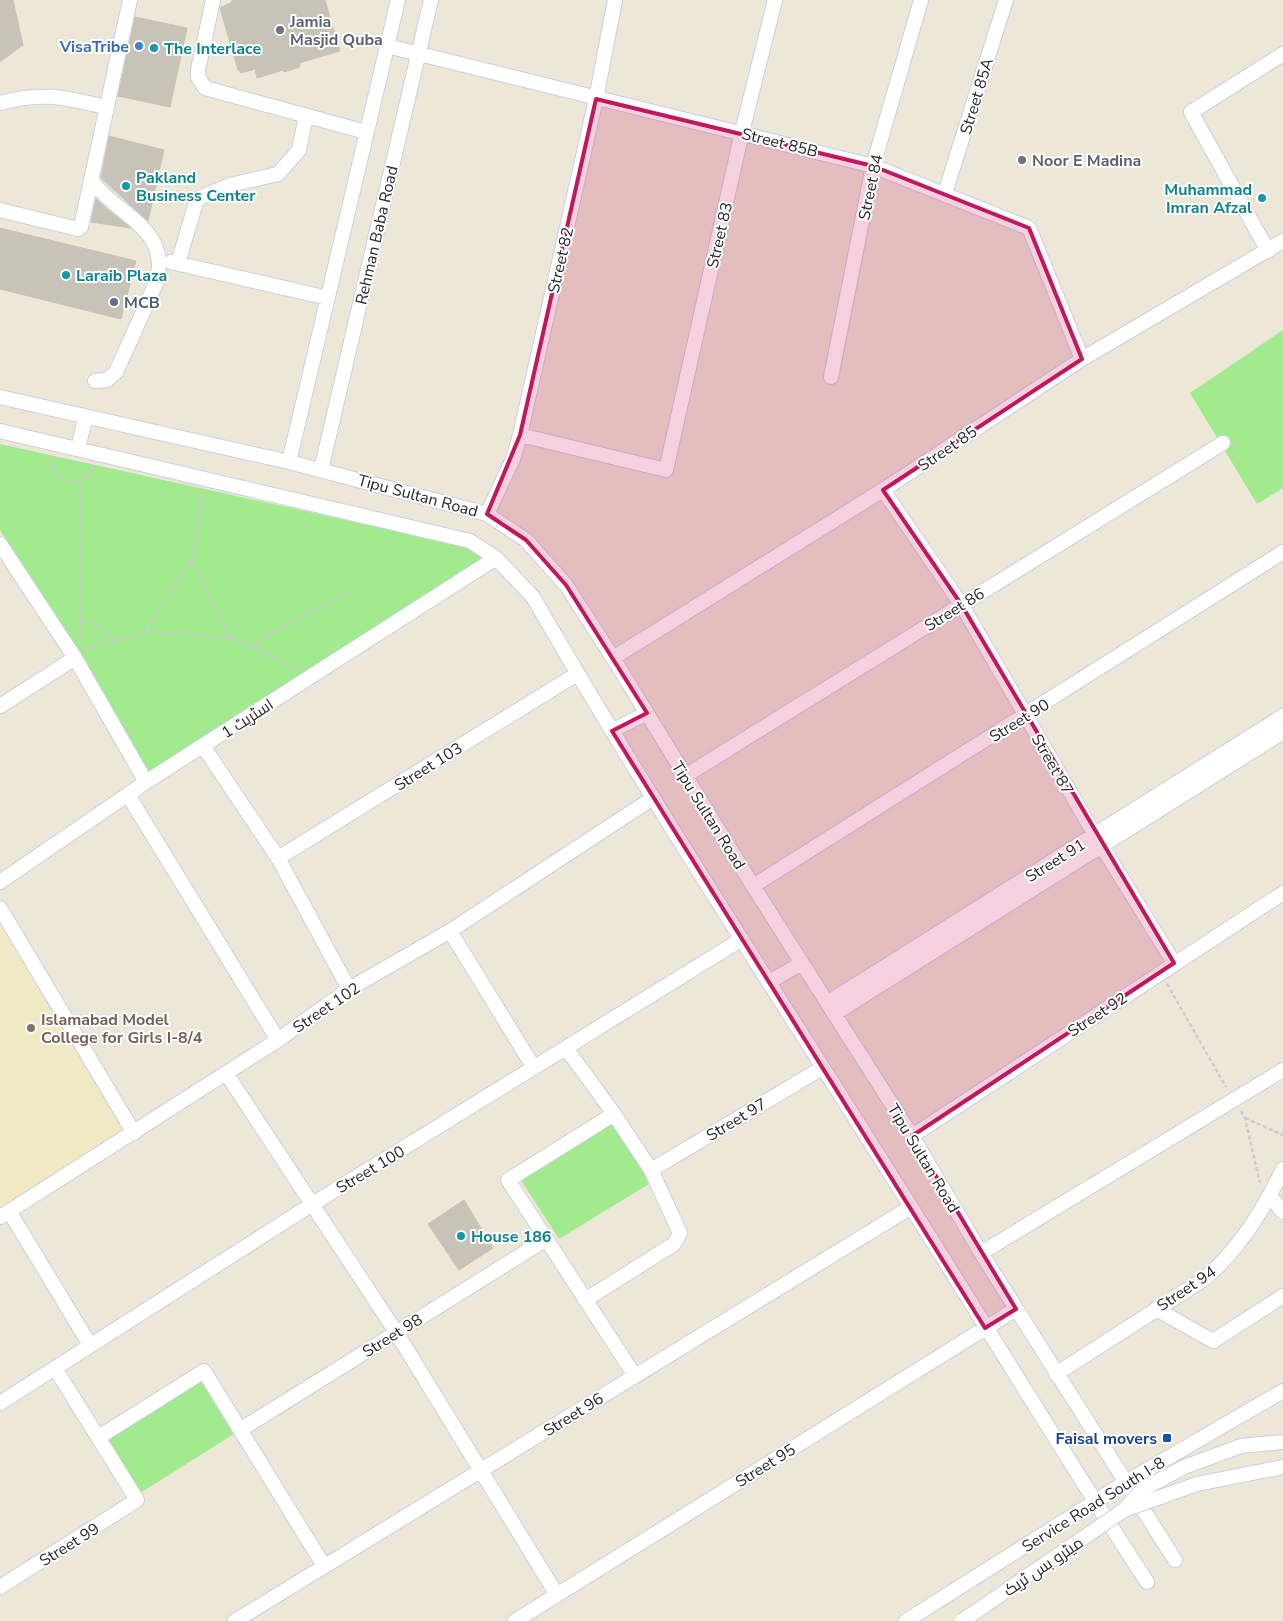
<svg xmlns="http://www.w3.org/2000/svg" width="1283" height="1621" viewBox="0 0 1283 1621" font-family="'Nunito Sans',Cairo,sans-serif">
<rect width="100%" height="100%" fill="#ede7d8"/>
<path fill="#f1e9c5" d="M0 925 124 1131 0 1209Z"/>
<path fill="#a1ea8e" d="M1283 330V488L1257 504 1190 393Z
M0 444 464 546 487 558 149 774 0 530Z
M620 1112 662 1176 559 1239 517 1174Z
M202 1375 237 1432 137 1495 102 1437Z"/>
<path fill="#c8c3b8" stroke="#c8c3b2" d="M0 0H13L23 45 0 62Z
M232 0H325L340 51 299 63 300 67 284 72 283 70 257 78 255 69 241 73 238 70 220 8 232 2Z
M135 17 187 28 170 107 118 96Z
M109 136 164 150 148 221 101 178Z
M96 199 108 210 131 228 91 222Z
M0 228 136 261 121 319 0 289Z
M464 1200 493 1248 459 1270 428 1224Z"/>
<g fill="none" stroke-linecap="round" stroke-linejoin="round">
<defs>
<path id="minor" d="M213 0 198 70V77L205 88 366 132
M387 46 873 166 1029 228 1082 359
M0 103C42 91 65 98 106 107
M91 180C117 216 170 227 157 281L116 372 107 380 95 381
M945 193 1006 0
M0 210 78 229 81 227 130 0
M1268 251 1191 112 1283 54
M171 262 328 298
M178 263 197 199 230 185 278 174 299 150 306 116
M831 377 873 166 921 0
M0 397 289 462 487 514 526 540 566 585 613 658 753 886 912 1136 981 1253 1175 1560
M0 431 470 541 496 558 533 597C652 804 784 1004 911 1207 990 1332 1066 1458 1147 1582
M520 435 666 470 742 132 775 0
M78 449 85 418
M289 462 398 0
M321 470 431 0
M883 490 961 604 1095 835 1174 963
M487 514 513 459 520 435 596 99 615 0
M0 544 75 658 146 782
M613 658 883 490 1082 359 1283 241
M0 706 75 658
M612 731 647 713
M203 746 278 858 349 989
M685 776 1223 443
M128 795 278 1040
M278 858 577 674
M0 882 146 782 496 558
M753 886 1283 552
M0 908 134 1133
M450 931 534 1068
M769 982 802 963
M827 1003 1283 716
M834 1014 1283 732
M566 1048 614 1114 651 1170 680 1233 674 1244 585 1300
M226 1073 396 1332 557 1595
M614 1114 508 1180 635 1376
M912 1136 1283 893
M651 1170 822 1068
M1270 1196 1283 1212
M9 1211 90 1345
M0 1217 278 1040 349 989 450 931 653 798
M981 1253 1283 1070
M1156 1309 1213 1341 1283 1296
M1056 1374 1204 1279C1238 1251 1264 1209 1283 1169
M0 1403 311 1205 742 939
M240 1430 545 1240
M99 1437 204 1371 324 1566
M0 1587 137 1500 55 1368
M235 1621 911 1207
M515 1621 1016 1309
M906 1621 1126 1482 1283 1391"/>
</defs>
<use href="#minor" stroke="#cdcfe4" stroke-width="16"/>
<path stroke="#ccc" stroke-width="2.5" stroke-dasharray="4 2.5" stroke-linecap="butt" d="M52 457C52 482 84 493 93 466
M80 618 102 628 116 640
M146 631 231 638 192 559
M80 638V482
M231 638 298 669
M249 646 349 592
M85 650 146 631 192 559 203 492
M1167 984 1226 1087
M1241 1111 1245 1118 1260 1183
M1245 1118 1283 1135"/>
<use href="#minor" stroke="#fff" stroke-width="14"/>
<defs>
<path id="minor-bridge" d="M1127 1509 1197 1484 1283 1467
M962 1621 1124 1510 1143 1489 1184 1467 1241 1446 1283 1442"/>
</defs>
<use href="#minor-bridge" stroke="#cdcfe4" stroke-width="16" stroke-linecap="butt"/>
<use href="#minor-bridge" stroke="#fff" stroke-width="14"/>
</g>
<path fill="#c2185b" fill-opacity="0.2" stroke="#c2185b" stroke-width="4" stroke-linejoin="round" d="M596 99 873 166 1029 228 1082 359 883 490 961 604 1174 963 912 1136 1016 1309 985 1328 612 731 647 713 566 585 526 540 487 514 520 435Z"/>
<g fill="#6b7280" stroke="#fff" stroke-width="2">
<circle cx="280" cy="30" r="5"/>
<circle cx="1022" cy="160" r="5"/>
</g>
<circle fill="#3f7fe0" stroke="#fff" stroke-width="2" cx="139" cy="46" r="5"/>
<g fill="#0f9aa8" stroke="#fff" stroke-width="2">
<circle cx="154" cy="48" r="5"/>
<circle cx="126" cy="186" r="5"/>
<circle cx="1262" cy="198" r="5"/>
<circle cx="66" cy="275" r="5"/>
<circle cx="461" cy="1236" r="5"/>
</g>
<circle fill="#5c6f8a" stroke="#fff" stroke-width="2" cx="114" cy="302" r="5"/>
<circle fill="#8d6e63" stroke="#fff" stroke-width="2" cx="31" cy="1028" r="5"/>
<rect fill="#1a4fb4" stroke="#fff" stroke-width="2" x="1162" y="1433" width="10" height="10" rx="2.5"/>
<g text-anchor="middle" stroke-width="4" stroke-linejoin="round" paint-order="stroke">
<g font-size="16" font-weight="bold" fill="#5b616d" stroke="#fff" text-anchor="start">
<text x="290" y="27">Jamia<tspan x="290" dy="18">Masjid Quba</tspan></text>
<text x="1032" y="166">Noor E Madina</text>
</g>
<g font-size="16" font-weight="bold" fill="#366cbe" stroke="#fff" text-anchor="end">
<text x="129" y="52">VisaTribe</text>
</g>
<g font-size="16" font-weight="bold" fill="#0d838f" stroke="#fff" text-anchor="start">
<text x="164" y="54">The Interlace</text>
<text x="136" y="183">Pakland<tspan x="136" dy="18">Business Center</tspan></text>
<text x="1252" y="195" text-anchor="end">Muhammad<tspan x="1252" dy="18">Imran Afzal</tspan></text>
<text x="76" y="281">Laraib Plaza</text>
<text x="471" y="1242">House 186</text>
</g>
<g font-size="16" fill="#292929" stroke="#fff">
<text transform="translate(976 96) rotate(-73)" y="6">Street 85A</text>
<text transform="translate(780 142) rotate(14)" y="6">Street 85B</text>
<text transform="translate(870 187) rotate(-78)" y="6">Street 84</text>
<text transform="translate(376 235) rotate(-77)" y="6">Rehman Baba Road</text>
<text transform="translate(719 235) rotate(-77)" y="6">Street 83</text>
<text transform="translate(560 260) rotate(-77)" y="6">Street 82</text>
<text transform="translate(947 448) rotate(-34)" y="6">Street 85</text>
<text transform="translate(418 495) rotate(15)" y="6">Tipu Sultan Road</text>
<text transform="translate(954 609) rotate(-32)" y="6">Street 86</text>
<text transform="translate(247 718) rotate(-33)" y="6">اسٹریٹ 1</text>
<text transform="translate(1019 720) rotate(-32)" y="6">Street 90</text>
<text transform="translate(1053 764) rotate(60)" y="6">Street 87</text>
<text transform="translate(428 766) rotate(-32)" y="6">Street 103</text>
<text transform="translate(709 815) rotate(58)" y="6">Tipu Sultan Road</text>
<text transform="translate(1055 860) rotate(-32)" y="6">Street 91</text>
<text transform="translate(326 1007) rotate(-34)" y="6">Street 102</text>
<text transform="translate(1097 1014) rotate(-33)" y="6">Street 92</text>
<text transform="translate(736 1119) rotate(-31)" y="6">Street 97</text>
<text transform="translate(924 1158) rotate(59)" y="6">Tipu Sultan Road</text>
<text transform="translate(370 1169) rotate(-31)" y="6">Street 100</text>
<text transform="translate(1186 1288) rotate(-34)" y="6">Street 94</text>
<text transform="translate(392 1335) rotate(-32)" y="6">Street 98</text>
<text transform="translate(573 1414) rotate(-32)" y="6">Street 96</text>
<text transform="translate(765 1465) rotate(-32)" y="6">Street 95</text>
<text transform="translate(1093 1504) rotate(-32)" y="6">Service Road South I-8</text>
<text transform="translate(69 1544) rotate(-32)" y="6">Street 99</text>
<text transform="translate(1043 1566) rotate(-34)" y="6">میٹرو بس ٹریک</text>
</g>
<g font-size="16" font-weight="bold" fill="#4e5e75" stroke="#fff" text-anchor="start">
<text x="124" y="308">MCB</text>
</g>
<g font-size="16" font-weight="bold" fill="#785e54" stroke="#fff" text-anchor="start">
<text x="41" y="1025">Islamabad Model<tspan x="41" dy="18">College for Girls I-8/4</tspan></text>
</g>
<g font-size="16" font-weight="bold" fill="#164399" stroke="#fff" text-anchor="end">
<text x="1157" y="1444">Faisal movers</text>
</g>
</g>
</svg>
